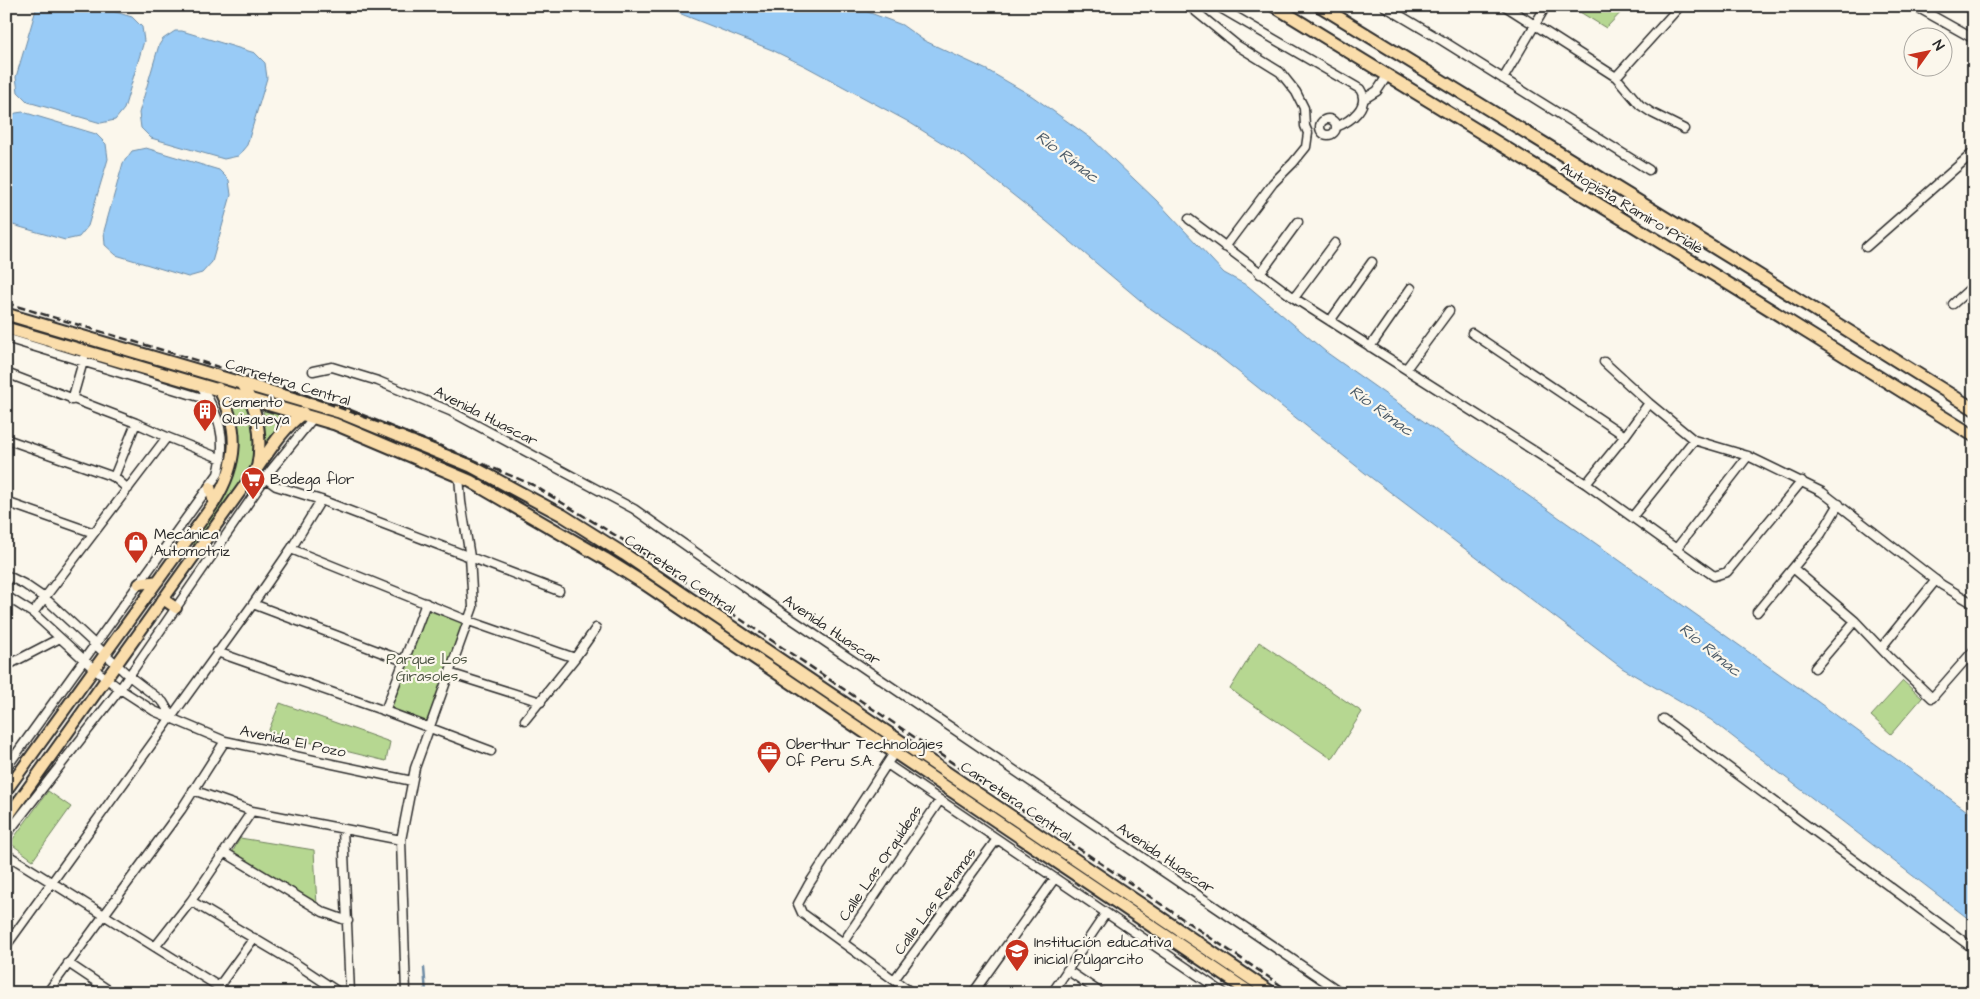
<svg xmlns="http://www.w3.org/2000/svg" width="1980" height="999" viewBox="0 0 1980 999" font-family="'Architects Daughter',sans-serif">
<rect width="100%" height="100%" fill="#fbf7ec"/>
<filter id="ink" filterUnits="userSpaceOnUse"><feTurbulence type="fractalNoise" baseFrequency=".02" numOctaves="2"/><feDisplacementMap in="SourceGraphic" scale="10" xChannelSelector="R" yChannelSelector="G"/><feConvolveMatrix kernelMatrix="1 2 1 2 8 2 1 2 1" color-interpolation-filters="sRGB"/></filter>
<g filter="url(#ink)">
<path fill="#b6d791" stroke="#70815e" d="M1570 6H1627L1606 28Z
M230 399 250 405C259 424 258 451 251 470L195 546 191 543V540C205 521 227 497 234 475 237 464 237 452 237 441 237 426 236 413 230 399Z
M263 409 289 417 265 450V428Z
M427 610 463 623 426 724 390 711Z
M1259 642 1362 712 1332 759 1230 689Z
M1903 681 1922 698 1891 734 1871 716Z
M280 703 390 742 386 761 268 732Z
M48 791 71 807 33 860 10 843Z
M240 838 314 850 317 906 232 853Z"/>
<path fill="#99cbf6" stroke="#6d8ba5" d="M37 6H96L132 17 142 27 144 41 124 109 115 120 101 123 28 102 18 92 16 77Z
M661 6H852L902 25 923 40 987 70 1032 96 1092 139 1156 200 1224 273 1248 286 1326 352 1788 680 1974 816V923L1711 720 1622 668 1365 473 1216 354 1147 306 1046 221 965 157 907 121 805 66 772 50Z
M175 31H182L255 53 265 63 267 78 247 145 238 156 224 159 151 138 141 128 139 113 159 45 163 39Z
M23 112 96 134 106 144 108 159 88 226 79 237 65 240 6 223V118L16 113Z
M146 148 219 170 229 180 231 195 212 262 202 273 188 277 116 255 105 245 104 231 123 163 132 151Z"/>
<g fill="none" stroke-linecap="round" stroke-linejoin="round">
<path stroke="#6d8ba5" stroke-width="2.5" d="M424 968 426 993"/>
<defs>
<path id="minor" d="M1189 6 1238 46 1280 72 1296 92 1304 108 1305 126 1308 133 1306 147 1293 163 1273 183 1225 247
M1217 6 1360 89C1371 106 1351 121 1336 127
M1384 6 1443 41 1649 170
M1505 6 1616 77 1640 105 1652 113 1684 129
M1915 6 1974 39
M1616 77 1680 6
M1503 79 1546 6
M1364 99 1377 91 1387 76
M1320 127a8 8 0 1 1 16 0a8 8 0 1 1-16 0Z
M1189 219 1294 298 1586 484 1714 576 1727 572 1802 481
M1866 247 1974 152
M1260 274 1298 222
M1294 298 1335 243
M1953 304 1974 285
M1330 321 1372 262
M1472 333 1625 436 1649 403
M6 338 209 400
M1370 347 1411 288
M1604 362 1649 403 1694 440 1748 456 1822 492 1942 585 1974 604
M1406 369 1449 311
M313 371 332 367 378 381 450 411 634 509 749 590 1342 993
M6 373 136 423 167 437 222 459
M72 400 84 358
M6 439 114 477 128 489
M114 477 136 423
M265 478 276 486 321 500 559 591
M1586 484 1625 436
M6 502 94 533
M1633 516 1694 440
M291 549 469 621 575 658
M1676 549 1748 456
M1793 568 1855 621 1890 658 1932 698 1974 650
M6 575 24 584 46 599 129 676 163 702 172 717
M6 596 33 613 94 669 120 689 154 711 225 741 412 781
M253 604 404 661
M1757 612 1821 534 1839 504
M33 613 167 437
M1881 648 1936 580
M217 652 385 711 491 751
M6 666 60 638
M1815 668 1855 621
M449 673 541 702
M385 711 426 603
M1663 719 1974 949
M525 720 575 658 596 628
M894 753 809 884 798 904 802 913 912 993
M887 764 1224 993
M6 768 218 474C228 437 219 416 200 384
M193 790 252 811 401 840
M343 829 350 993
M6 835 120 689 271 470 314 417
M224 852 323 912 348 921
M6 854 229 993
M191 901 295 963 340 993
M844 941 940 800
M6 946 253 604 291 549 321 500
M155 947 191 901 252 811
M68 963 113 993
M1067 970 1101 993
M894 980 997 839
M219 986 254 938
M47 993 181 810 225 741
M406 993 401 840 415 768 473 607 470 557 461 502 459 476
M973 993 1055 878
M1052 993 1106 913"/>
<path id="major" d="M210 487 214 503
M139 584 158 581
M163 599 176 608
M6 791 214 503C238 464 241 429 218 388
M6 819 257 468C263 436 258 411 242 383"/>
<path id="highway" d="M1274 6 1737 289 1974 436
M1320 6 1749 269 1974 409
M6 314 339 412 471 466 562 515 624 554 1272 993
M6 328 335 424 470 481 605 559 645 584 1251 993
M257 468C271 448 283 428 303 413"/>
</defs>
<use href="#minor" stroke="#2b2b2b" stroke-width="11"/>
<use href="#major" stroke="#2b2b2b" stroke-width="14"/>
<use href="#highway" stroke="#2b2b2b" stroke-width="15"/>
<use href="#minor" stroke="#fbf7ec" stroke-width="8"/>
<use href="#major" stroke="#faddab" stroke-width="10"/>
<use href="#highway" stroke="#faddab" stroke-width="11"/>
<path stroke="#2b2b2b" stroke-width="2.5" stroke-dasharray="8 4" stroke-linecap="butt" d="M6 303 285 387 436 444 533 485 628 543 1292 993"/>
</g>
</g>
<defs>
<symbol id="building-pin" viewBox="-11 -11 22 30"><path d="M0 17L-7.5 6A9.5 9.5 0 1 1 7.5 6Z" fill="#c8321e" stroke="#fbf7ec"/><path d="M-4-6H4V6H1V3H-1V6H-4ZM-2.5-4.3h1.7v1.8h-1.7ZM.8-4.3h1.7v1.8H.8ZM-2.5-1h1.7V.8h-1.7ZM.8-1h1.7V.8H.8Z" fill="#fff"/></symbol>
<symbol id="supermarket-pin" viewBox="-11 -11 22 30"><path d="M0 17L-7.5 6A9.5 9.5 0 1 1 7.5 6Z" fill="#c8321e" stroke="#fbf7ec"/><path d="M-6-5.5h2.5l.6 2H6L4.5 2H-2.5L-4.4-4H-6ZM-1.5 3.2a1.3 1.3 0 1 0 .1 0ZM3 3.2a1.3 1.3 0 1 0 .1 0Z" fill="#fff"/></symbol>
<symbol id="shop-pin" viewBox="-11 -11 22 30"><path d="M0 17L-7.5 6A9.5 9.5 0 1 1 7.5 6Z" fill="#c8321e" stroke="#fbf7ec"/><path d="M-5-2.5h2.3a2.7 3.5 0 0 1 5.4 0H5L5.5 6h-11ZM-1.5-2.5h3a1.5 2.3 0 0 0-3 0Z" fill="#fff"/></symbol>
<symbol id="office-pin" viewBox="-11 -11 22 30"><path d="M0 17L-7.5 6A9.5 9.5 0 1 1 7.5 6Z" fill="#c8321e" stroke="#fbf7ec"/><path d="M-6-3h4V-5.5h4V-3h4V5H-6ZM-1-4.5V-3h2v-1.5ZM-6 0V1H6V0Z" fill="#fff"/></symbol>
<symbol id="school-pin" viewBox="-11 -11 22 30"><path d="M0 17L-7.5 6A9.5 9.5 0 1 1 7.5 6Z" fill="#c8321e" stroke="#fbf7ec"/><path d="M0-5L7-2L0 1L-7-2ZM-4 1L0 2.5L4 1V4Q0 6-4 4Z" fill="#fff"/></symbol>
</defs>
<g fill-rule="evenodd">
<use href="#building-pin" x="191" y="397" width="28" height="38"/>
<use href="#supermarket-pin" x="239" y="465" width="28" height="38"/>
<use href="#shop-pin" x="122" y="529" width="28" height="38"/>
<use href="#office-pin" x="755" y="739" width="28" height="38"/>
<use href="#school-pin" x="1003" y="937" width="28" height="38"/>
</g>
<g text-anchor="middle" stroke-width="4.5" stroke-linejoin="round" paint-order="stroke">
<g font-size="15" fill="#2b2b2b" stroke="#fbf7ec">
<text transform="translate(1632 208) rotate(31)" y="5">Autopista Ramiro Prialé</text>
<text transform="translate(288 382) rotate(17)" y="5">Carretera Central</text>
<text transform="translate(486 416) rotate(27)" y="5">Avenida Huascar</text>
<text transform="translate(680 574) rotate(34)" y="5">Carretera Central</text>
<text transform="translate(832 630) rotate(34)" y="5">Avenida Huascar</text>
<text transform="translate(293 741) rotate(12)" y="5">Avenida El Pozo</text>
<text transform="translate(1016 801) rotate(34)" y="5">Carretera Central</text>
<text transform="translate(1166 858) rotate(34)" y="5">Avenida Huascar</text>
<text transform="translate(880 863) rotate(-56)" y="5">Calle Las Orquídeas</text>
<text transform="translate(935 901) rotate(-54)" y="5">Calle Las Retamas</text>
</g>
<g font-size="15" fill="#2b2b2b" stroke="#fbf7ec" text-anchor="start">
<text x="222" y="407">Cemento<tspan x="222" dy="17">Quisqueya</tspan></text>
<text x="270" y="484">Bodega flor</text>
<text x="154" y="539">Mecánica<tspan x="154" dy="17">Automotriz</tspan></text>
<text x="786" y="749">Oberthur Technologies<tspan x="786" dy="17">Of Peru S.A.</tspan></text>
<text x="1034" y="947">Institución educativa<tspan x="1034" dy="17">inicial Pulgarcito</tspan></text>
</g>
<g font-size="15" fill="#4e5644" stroke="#fbf7ec">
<text x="427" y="664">Parque Los<tspan x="427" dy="17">Girasoles</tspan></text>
</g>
<g font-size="16" font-style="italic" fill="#4c5b68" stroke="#fbf7ec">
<text transform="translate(1068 156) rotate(37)" y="6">Río Rímac</text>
<text transform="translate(1382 410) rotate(36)" y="6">Río Rímac</text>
<text transform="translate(1711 649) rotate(39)" y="6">Río Rímac</text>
</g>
</g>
<rect width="1980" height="999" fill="none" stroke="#fbf7ec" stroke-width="25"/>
<rect x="12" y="12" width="1955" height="974" fill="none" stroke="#2b2b2b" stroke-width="2" filter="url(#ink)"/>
<g transform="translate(1928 52) rotate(57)"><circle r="24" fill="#fbf7ec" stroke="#a8a59f"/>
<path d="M0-4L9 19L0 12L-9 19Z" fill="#c8321e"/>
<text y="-8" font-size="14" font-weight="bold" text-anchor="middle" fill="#2b2b2b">N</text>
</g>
</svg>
